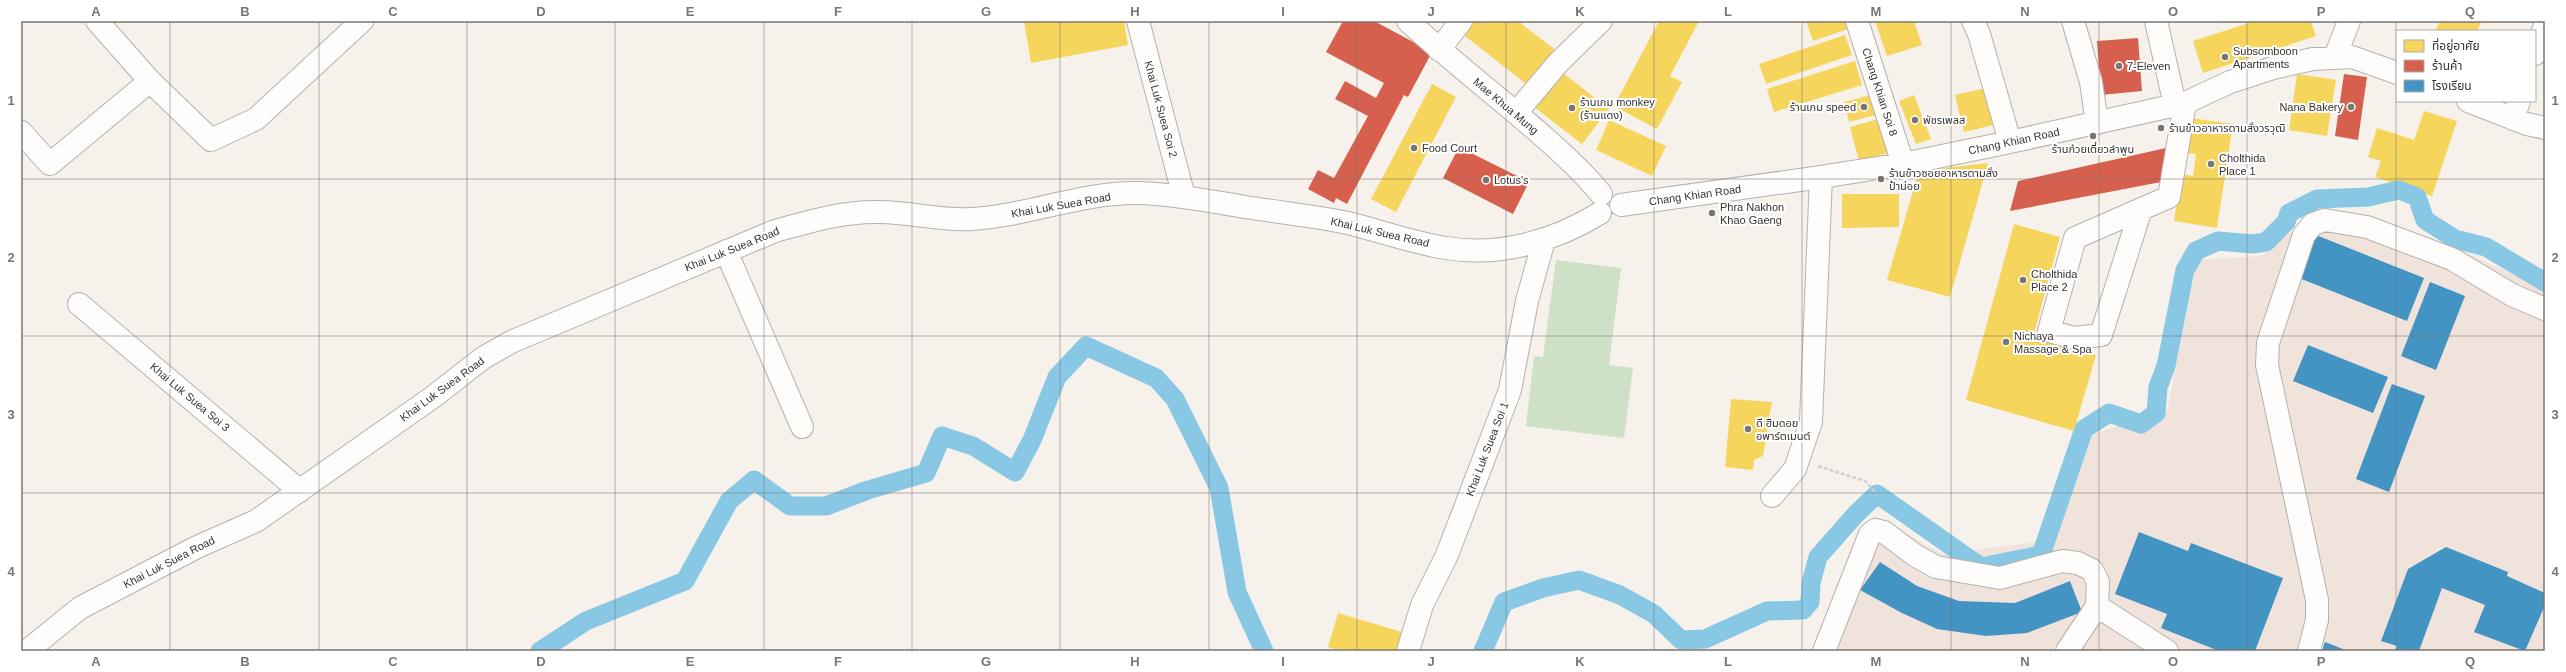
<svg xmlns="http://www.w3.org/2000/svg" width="2566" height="672" viewBox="0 0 2566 672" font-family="Helvetica,'Noto Sans Thai',sans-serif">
<rect width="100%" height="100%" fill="#f7f1ec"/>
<path fill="#f0e3db" d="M2322 208 2473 256 2545 289V651H1816L1874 515 1942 554 2037 542 2092 434 2167 412 2197 260 2261 256Z"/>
<path fill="#cee0c6" d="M1556 260 1621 268 1609 365 1633 368 1624 438 1526 426 1534 356 1543 357Z"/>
<path fill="#f6d55c" d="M1024 21H1124L1128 45 1031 63Z
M1470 21H1518L1558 52 1530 87 1461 33Z
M1659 21H1699L1670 76 1682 82 1657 129 1614 106Z
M1806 21H1848L1851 28 1813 41Z
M1875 21H1914L1922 45 1887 56Z
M2255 21H2311L2316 36 2203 73 2193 41Z
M2440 21H2482L2477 31H2435Z
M1845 35 1852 55 1766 84 1759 64Z
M1855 61 1862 85 1774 112 1767 89Z
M1562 72 1609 109 1582 144 1534 107Z
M2297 74 2336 80 2327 136 2289 130Z
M1432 84 1456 97 1396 212 1371 199Z
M1985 88 1993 125 1964 132 1955 95Z
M1878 93 1883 113 1849 122 1844 102Z
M1914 95 1931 139 1916 144 1899 101Z
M2424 111 2457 121 2432 196 2375 177 2381 161 2368 157 2377 128 2414 140Z
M1882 118 1891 152 1859 161 1850 127Z
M2190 118 2233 124 2217 228 2174 221 2181 174 2193 176 2196 154 2185 153Z
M1609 120 1666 146 1652 176 1596 150Z
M1988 163 1950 297 1887 280 1919 171Z
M1842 194H1899V227L1842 228Z
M2014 224 2060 237 2033 337 2096 355 2074 431 1966 400Z
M1731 399 1772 402 1763 456 1754 460 1753 470 1725 467Z
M1338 613 1402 632 1396 651H1342L1328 647Z"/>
<path fill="#d6604d" d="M1343 21H1374L1432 52 1408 97 1404 95 1347 204 1336 198 1334 203 1308 189 1318 170 1334 178 1368 116 1335 99 1345 81 1376 98 1384 83 1326 52Z
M2138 38 2142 91 2101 95 2097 41Z
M2344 74 2367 77 2358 140 2335 136Z
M1459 147 1529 182 1513 214 1443 178Z
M2166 148 2161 182 2010 211 2018 181Z"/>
<path fill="#4393c3" d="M2311 233 2424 278 2407 321 2294 276Z
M2430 282 2465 296 2436 370 2401 356Z
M2308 345 2388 377 2373 413 2293 381Z
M2392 384 2425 396 2389 492 2356 479Z
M2139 532 2188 551 2191 543 2283 578 2255 651H2219L2161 628 2167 614 2115 594Z
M2446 547 2508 572 2507 576 2545 593V605L2525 651 2474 632 2485 605 2442 588 2419 651H2395L2397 646 2381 641 2408 569Z
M1880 562 1917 586 1959 601 2015 603 2070 581 2082 612 2027 633 1986 636 1937 629 1902 613 1860 590Z
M2325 642 2348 651H2322Z"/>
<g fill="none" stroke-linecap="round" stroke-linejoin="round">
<path stroke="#89c8e5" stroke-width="19" d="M540 651 586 621 685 581 729 501 754 480 790 506H826L868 490 926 473 942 436 973 446 1015 472 1032 440 1057 377 1086 346 1156 378 1175 399 1219 488 1237 592 1264 651
M1483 651 1504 602 1543 588 1579 580 1620 595 1654 614 1681 640 1705 639 1767 611 1803 610 1810 602 1811 583 1818 557 1856 514 1877 494 1981 567 2041 555 2084 429 2109 413 2141 424 2156 413 2158 387 2166 366 2185 270 2196 251 2218 241 2252 244 2266 242 2286 222 2289 213 2317 199 2368 197 2399 190 2417 197 2425 220 2455 239 2486 247 2545 282"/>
<defs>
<path id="minor" d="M97 21 150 81 211 140 256 119 362 21
M1138 21 1184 197
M1408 21C1452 62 1500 98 1545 138 1565 156 1584 173 1601 194
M1857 21 1903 164
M1973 21 1979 34 2010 142
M2073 21 2091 82 2097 123
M2156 21 2175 105
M1439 50 1461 21
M2535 54 2545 25
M2335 57 2349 21
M2468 101 2527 124 2545 128
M1516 113 1558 63 1601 21
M2513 119 2519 101
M21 132 50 164 150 81
M1621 205 1821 177 1903 164 2010 142 2185 103 2230 82 2273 68 2313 59 2352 57 2397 73
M2141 209 2101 335 2074 338 2049 331 2075 238 2169 197 2185 103
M726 251 802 427
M79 304 300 491
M1772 496 1795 469 1811 422 1821 177
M2097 606 2167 651
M27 651 80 608 197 547 256 521 433 397 483 358 511 342 775 231C808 222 844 211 879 212 909 212 941 221 971 219 1027 216 1082 192 1138 193 1176 194 1214 202 1252 208 1283 213 1316 216 1348 223 1380 231 1413 243 1446 248 1499 257 1555 241 1600 213
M1408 651 1422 605 1447 555 1510 390 1527 301 1544 240
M1824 651 1870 534 1875 530 1884 532 1916 556 1936 567 2000 578 2062 561 2078 563 2092 570 2098 582 2097 606 2067 651
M2309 651 2317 620V600L2267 365 2268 343 2304 235 2313 224 2325 220 2367 227 2452 259 2512 295 2545 309"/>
</defs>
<use href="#minor" stroke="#b5b1ad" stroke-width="24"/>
<path stroke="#d2cfce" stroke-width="2.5" stroke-dasharray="4 2" stroke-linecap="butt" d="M1818 466 1865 481 1877 494"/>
<use href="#minor" stroke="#fefdfc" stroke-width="22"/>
</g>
<path fill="none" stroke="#7a7571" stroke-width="1" stroke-opacity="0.55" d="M170 21V651M319 21V651M467 21V651M615 21V651M764 21V651M912 21V651M1060 21V651M1209 21V651M1357 21V651M1506 21V651M1654 21V651M1802 21V651M1951 21V651M2099 21V651M2247 21V651M2396 21V651M21 179H2545M21 336H2545M21 493H2545"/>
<g fill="#7a7571" stroke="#fff" stroke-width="1.5">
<circle cx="2225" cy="57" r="4"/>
<circle cx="2119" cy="66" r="4"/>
<circle cx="1864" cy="107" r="4"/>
<circle cx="2351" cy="107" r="4"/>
<circle cx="1572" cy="108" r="4"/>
<circle cx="1915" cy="120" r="4"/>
<circle cx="2161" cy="128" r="4"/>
<circle cx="2093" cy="136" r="4"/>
<circle cx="1414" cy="148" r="4"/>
<circle cx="2211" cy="164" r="4"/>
<circle cx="1881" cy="179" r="4"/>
<circle cx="1486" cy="180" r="4"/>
<circle cx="1712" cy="213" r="4"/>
<circle cx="2023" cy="280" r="4"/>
<circle cx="2006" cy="342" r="4"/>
<circle cx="1748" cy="429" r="4"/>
</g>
<g text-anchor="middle" stroke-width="4" stroke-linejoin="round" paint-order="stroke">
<g font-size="11" fill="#37322f" stroke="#fff" text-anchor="start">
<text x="2233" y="55">Subsomboon<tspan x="2233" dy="13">Apartments</tspan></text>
<text x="2127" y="70">7-Eleven</text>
<text x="1580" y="106">ร้านเกม monkey<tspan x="1580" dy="13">(ร้านแดง)</tspan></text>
<text x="1856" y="111" text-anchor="end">ร้านเกม speed</text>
<text x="2343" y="111" text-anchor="end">Nana Bakery</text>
<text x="1923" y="124">พัชรเพลส</text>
<text x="2169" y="132">ร้านข้าวอาหารตามสั่งวรวุฒิ</text>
<text x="1422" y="152">Food Court</text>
<text x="2093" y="153" text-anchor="middle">ร้านก๋วยเตี๋ยวลำพูน</text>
<text x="2219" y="162">Cholthida<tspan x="2219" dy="13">Place 1</tspan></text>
<text x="1889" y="177">ร้านข้าวซอยอาหารตามสั่ง<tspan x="1889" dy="13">ป้าน่อย</tspan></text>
<text x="1494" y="184">Lotus's</text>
<text x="1720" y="211">Phra Nakhon<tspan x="1720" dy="13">Khao Gaeng</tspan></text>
<text x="2031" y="278">Cholthida<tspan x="2031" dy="13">Place 2</tspan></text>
<text x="2014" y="340">Nichaya<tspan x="2014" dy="13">Massage &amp; Spa</tspan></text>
<text x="1756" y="427">ดี ฮิมดอย<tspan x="1756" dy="13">อพาร์ตเมนต์</tspan></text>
</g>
<g font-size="11" fill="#37322f" stroke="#fff">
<text transform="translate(1880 92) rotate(72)" y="4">Chang Khian Soi 8</text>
<text transform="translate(1506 106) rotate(40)" y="4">Mae Khua Mung</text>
<text transform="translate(1161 109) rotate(75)" y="4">Khai Luk Suea Soi 2</text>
<text transform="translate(2014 141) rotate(-12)" y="4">Chang Khian Road</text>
<text transform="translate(1695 195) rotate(-8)" y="4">Chang Khian Road</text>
<text transform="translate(1061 205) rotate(-10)" y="4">Khai Luk Suea Road</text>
<text transform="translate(1380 232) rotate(13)" y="4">Khai Luk Suea Road</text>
<text transform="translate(732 249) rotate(-22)" y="4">Khai Luk Suea Road</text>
<text transform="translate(442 389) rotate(-36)" y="4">Khai Luk Suea Road</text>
<text transform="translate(190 397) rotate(40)" y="4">Khai Luk Suea Soi 3</text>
<text transform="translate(1487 449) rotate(-69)" y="4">Khai Luk Suea Soi 1</text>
<text transform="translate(169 562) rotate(-27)" y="4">Khai Luk Suea Road</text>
</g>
</g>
<rect width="2566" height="672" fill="none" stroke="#ffffff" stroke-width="44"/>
<rect x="2396" y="30" width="140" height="72" fill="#ffffff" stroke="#afadac"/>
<rect x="2404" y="40" width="20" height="12" fill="#f6d55c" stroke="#afadac"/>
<text x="2432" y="50" font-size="12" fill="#37322f">ที่อยู่อาศัย</text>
<rect x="2404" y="60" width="20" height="12" fill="#d6604d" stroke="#afadac"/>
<text x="2432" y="70" font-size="12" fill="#37322f">ร้านค้า</text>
<rect x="2404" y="80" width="20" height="12" fill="#4393c3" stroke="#afadac"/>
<text x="2432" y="90" font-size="12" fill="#37322f">โรงเรียน</text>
<rect x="22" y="22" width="2522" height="628" fill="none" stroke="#7a7571" stroke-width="1.5"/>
<g font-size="13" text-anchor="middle" font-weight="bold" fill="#7a7571">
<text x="96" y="16">A</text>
<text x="245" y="16">B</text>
<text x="393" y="16">C</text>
<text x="541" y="16">D</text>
<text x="690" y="16">E</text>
<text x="838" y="16">F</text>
<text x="986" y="16">G</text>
<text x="1135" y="16">H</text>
<text x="1283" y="16">I</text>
<text x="1431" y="16">J</text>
<text x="1580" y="16">K</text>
<text x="1728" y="16">L</text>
<text x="1876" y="16">M</text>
<text x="2025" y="16">N</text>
<text x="2173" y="16">O</text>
<text x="2321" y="16">P</text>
<text x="2470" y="16">Q</text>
<text x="11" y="105">1</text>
<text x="2555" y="105">1</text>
<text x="11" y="262">2</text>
<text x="2555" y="262">2</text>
<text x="11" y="419">3</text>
<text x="2555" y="419">3</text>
<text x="11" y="576">4</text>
<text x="2555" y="576">4</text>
<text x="96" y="666">A</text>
<text x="245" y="666">B</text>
<text x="393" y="666">C</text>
<text x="541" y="666">D</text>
<text x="690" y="666">E</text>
<text x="838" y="666">F</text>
<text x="986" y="666">G</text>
<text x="1135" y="666">H</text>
<text x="1283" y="666">I</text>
<text x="1431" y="666">J</text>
<text x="1580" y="666">K</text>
<text x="1728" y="666">L</text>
<text x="1876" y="666">M</text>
<text x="2025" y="666">N</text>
<text x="2173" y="666">O</text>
<text x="2321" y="666">P</text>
<text x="2470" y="666">Q</text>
</g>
</svg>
